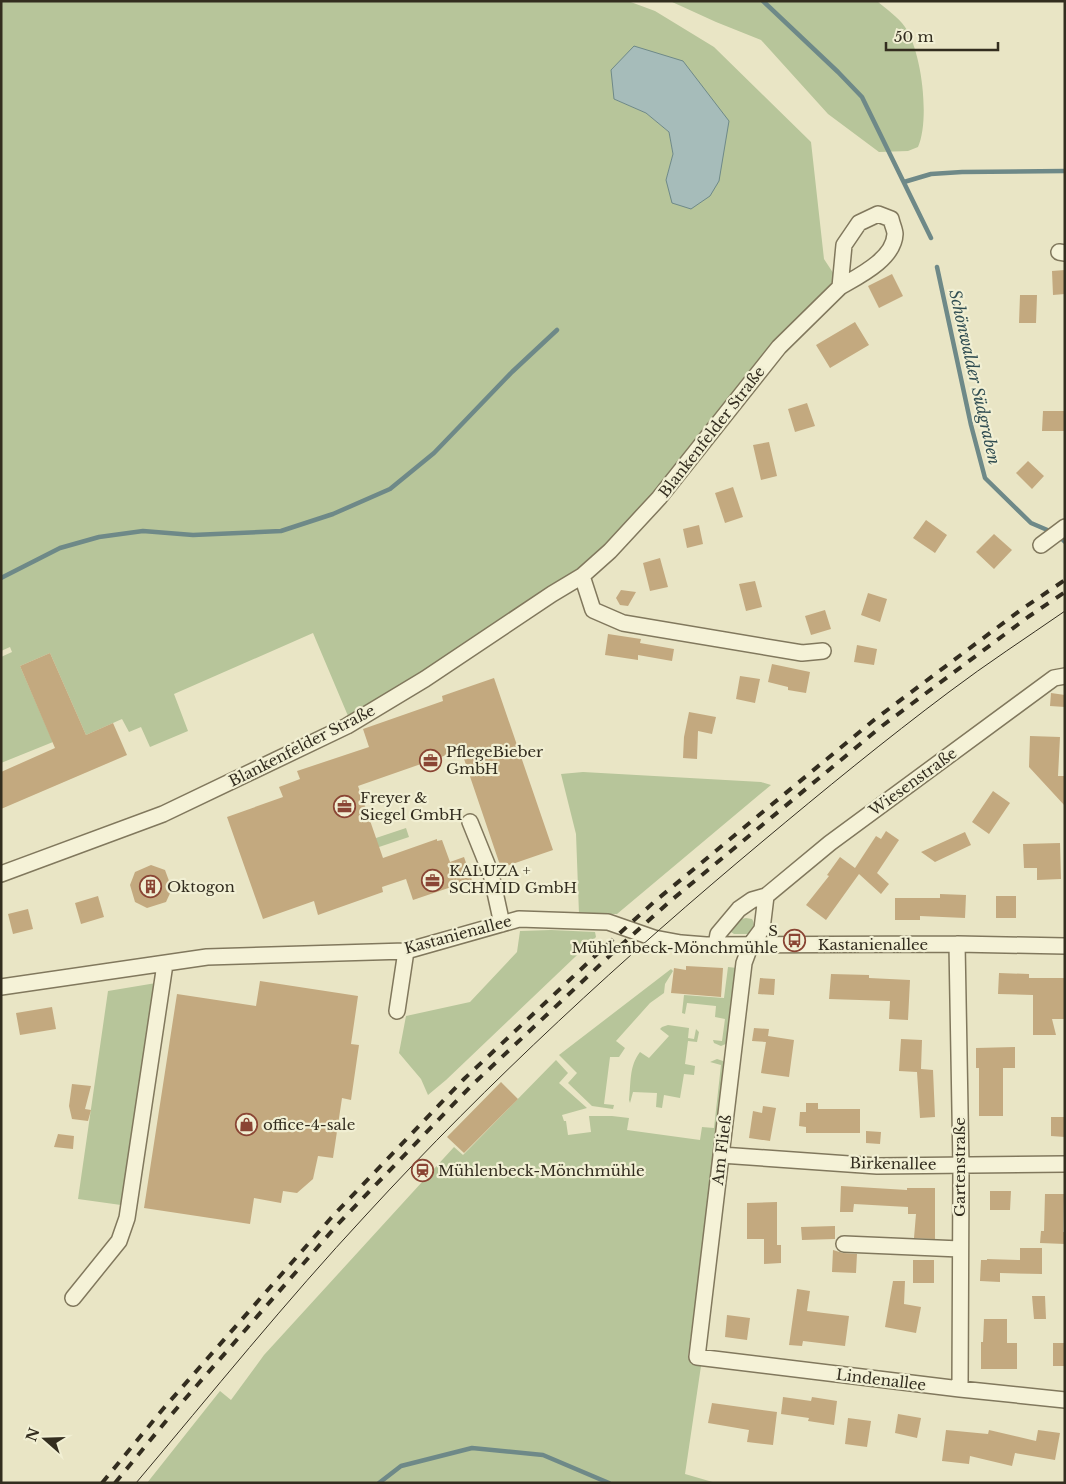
<svg xmlns="http://www.w3.org/2000/svg" width="1066" height="1484" viewBox="0 0 1066 1484" font-family="'Libre Baskerville',serif">
<rect width="100%" height="100%" fill="#e9e5c5"/>
<path fill="#b7c59a" fill-rule="evenodd" d="M1 1H628L655 11 714 47 811 142 824 259 841 285 657 497 577 575 351 723 313 633 174 694 188 731 150 747 141 727 129 732 122 719 86 735 50 653 20 666 53 742 1 763V657L12 652 10 647 1 651ZM614 99 729 121 666 180 673 154 669 132 646 113Z
M670 1H877C886 9 898 17 905 27 922 52 930 120 918 147L908 151 879 152 828 114 761 40 716 22Z
M583 772 761 782 771 785 617 914H579L576 834 561 774Z
M406 828 409 837 376 848 373 839Z
M746 918 752 919C755 924 754 928 751 934H734L731 932 741 919Z
M551 930 595 932 596 937 446 1080 428 1095 421 1079 399 1053 406 1016 470 1002 517 952 520 931Z
M728 967 737 968 728 1043 721 1046 714 1043 713 1040 722 1041 725 1019 715 1017 716 1006 687 1003 685 1014 682 1013 684 995 724 998Z
M671 969 673 971 665 984 664 993 650 1003 616 1041 625 1048 619 1057H610L604 1104 614 1105 613 1109 592 1106 568 1083 577 1073 559 1055Z
M156 983 121 1205 78 1199 108 991Z
M668 1025 689 1028 688 1038 694 1039 696 1029 699 1032 697 1042 688 1041 685 1064 695 1066 694 1075 684 1074 680 1098 664 1095 662 1108 656 1107 657 1093 633 1092 630 1103 629 1100C631 1083 629 1066 640 1052L649 1058 669 1036 660 1029 662 1027Z
M717 1059 723 1061 728 1068 688 1357 701 1366 685 1474 716 1483H147L220 1391 231 1400 264 1355 454 1147 463 1155 556 1060 568 1073 559 1083 587 1108 562 1115 564 1121H566L568 1135 591 1132 589 1116H612L629 1118 627 1130 700 1140 702 1127 714 1128 721 1065 710 1062Z"/>
<path fill="#a6bcba" stroke="#6e8988" d="M634 46 683 61 729 121 719 181 710 196 691 209 672 203 666 180 673 154 669 132 646 113 614 99 611 70Z"/>
<g fill="none" stroke-linecap="round" stroke-linejoin="round">
<path stroke="#6e8988" stroke-width="4.5" d="M763 1 838 72 862 97 931 238
M904 182 931 174 962 172 1065 171
M937 267 971 425 985 478 1031 523 1052 532
M1059 536 1065 542
M1 578 60 548 99 537 143 531 193 535 281 531 333 514 390 489 434 453 512 372 557 330
M379 1483 401 1466 472 1448 543 1455 609 1483"/>
</g>
<path fill="#c3a97f" d="M1065 270V294L1053 295 1052 271Z
M892 274 903 296 879 308 868 286Z
M1020 295H1037L1036 323H1019Z
M855 322 869 345 830 368 816 345Z
M807 403 815 426 795 432 788 409Z
M1043 411H1065V431H1042Z
M769 442 777 476 761 480 753 445Z
M1028 461 1044 476 1032 489 1016 473Z
M733 487 743 517 725 523 715 493Z
M926 520 947 535 935 553 913 538Z
M699 525 703 544 687 548 683 529Z
M994 534 1012 550 994 569 976 552Z
M660 558 668 587 650 591 643 563Z
M755 581 762 607 746 611 739 584Z
M621 590 636 592 628 606 620 605 616 598Z
M868 593 887 599 880 622 861 615Z
M825 610 831 629 811 635 805 616Z
M608 634 641 639 640 643 674 649 672 661 638 655V660L605 655Z
M857 645 877 649 874 665 854 662Z
M50 653 86 735 113 723 127 755 1 809V772L55 748 20 666Z
M772 664 810 672 806 693 788 690V687L768 682Z
M740 676 760 679 755 703 736 699Z
M494 678 553 850 501 868 461 750 358 786 383 858 437 839V841L442 840 450 862 464 857 472 880 413 900 406 879 382 887 383 892 318 915 314 901 263 919 227 817 283 797 279 787 300 779 297 771 369 747 363 729 443 701 442 696Z
M1051 693 1065 695V707L1050 706Z
M689 712 716 717 712 734 698 731 697 759 683 758 684 737Z
M1030 736 1060 737 1058 776H1065V806L1029 767Z
M993 791 1010 803 989 834 972 822Z
M886 831 899 840 877 873 889 884 881 894 859 874 826 920 806 905 829 876 827 875 840 857 855 868 876 836 881 839Z
M965 832 971 845 935 862 921 852Z
M1060 843 1061 879 1037 880V868H1024L1023 844Z
M151 865 165 870 172 889 166 902 147 908 135 902 130 885 135 872Z
M940 894 966 895 965 918 920 916V920H895V898H940Z
M98 896 104 917 81 924 75 903Z
M996 896H1016V918H996Z
M28 909 33 929 13 934 8 914Z
M686 966 723 968 721 997 671 993 674 968 686 970Z
M999 973 1029 974V978H1065V1019H1052L1056 1035H1033V995L998 994Z
M831 974 869 975V978L910 980 908 1020 889 1019 890 1001 829 999Z
M760 978 775 979 774 995 758 994Z
M260 981 358 996 351 1044 359 1045 351 1100 342 1098 333 1158 318 1156 313 1179 297 1193 283 1191 281 1203 254 1198 250 1224 144 1208 177 994 256 1006Z
M52 1007 56 1029 20 1035 16 1013Z
M754 1028 769 1029 768 1036 794 1040 789 1077 761 1073 766 1042 752 1041Z
M901 1039 922 1040 921 1069 933 1070 935 1117 920 1118 917 1072 899 1071Z
M1015 1047V1068H1003V1116H979V1068H976V1048Z
M501 1082 518 1099 464 1153 447 1137Z
M72 1084 91 1086 85 1109 91 1110 88 1121 72 1119 69 1106Z
M806 1103H818V1109H860V1133H806V1127L799 1126 800 1112H806Z
M763 1106 776 1108 770 1141 749 1138 753 1111 762 1113Z
M1051 1117H1065V1137L1051 1136Z
M866 1131 881 1132 880 1144 866 1143Z
M58 1134 74 1136 73 1149 54 1147Z
M841 1186 907 1190V1188H935V1239L914 1238 916 1214H908V1207L854 1204 853 1212H840Z
M990 1191H1011L1010 1210H990Z
M1045 1194H1064L1063 1232H1065V1244L1040 1243 1041 1231H1044Z
M777 1202V1245H781V1263L764 1264V1239H747V1203Z
M835 1226V1239L802 1240 801 1227Z
M1020 1248H1042V1274L1000 1273V1282L980 1281 981 1260H987V1259L1020 1260Z
M833 1250 843 1253 857 1254 856 1273 832 1272Z
M913 1260H934V1283H913Z
M893 1281H905L904 1304 921 1307 916 1333 885 1327Z
M797 1289 810 1291 807 1311 849 1316 845 1346 803 1341 802 1346 789 1345Z
M1032 1296H1045L1046 1319H1034Z
M727 1315 750 1318 747 1340 725 1337Z
M984 1319H1007V1343H1017V1369H981V1342H983Z
M1053 1343H1065V1366H1053Z
M783 1397 811 1401 812 1397 837 1401 834 1425 808 1421 809 1418 781 1414Z
M712 1403 777 1412 773 1445 747 1442 749 1430 708 1423Z
M898 1414 921 1418 917 1438 895 1433Z
M848 1418 871 1421 867 1447 845 1444Z
M946 1430 988 1434 989 1430 1036 1441 1038 1430 1060 1433 1055 1460 1015 1453 1012 1466 970 1456 969 1464 942 1461Z"/>
<g fill="none" stroke-linecap="round" stroke-linejoin="round">
<defs>
<path id="minor" d="M1059 252 1065 253
M1041 545 1065 527
M823 651 802 653 623 623 593 610 582 576 610 551 659 498 779 347 840 287 844 245 859 223 878 214 891 219C892 224 895 230 895 234 894 259 859 276 840 287
M470 822 491 874 502 924
M1 874 163 814 347 726 425 679 552 594 582 576
M766 896 762 929 751 944 744 963 697 1357 960 1389 1065 1400
M957 944 961 1166 960 1389
M716 945 718 934 739 909 752 900 766 896 830 843 1054 678 1065 676
M1 987 207 957 406 951 519 919 608 922 654 938 681 943 706 945 957 944 1065 946
M397 1011 406 951
M721 1155 877 1166 1065 1164
M844 1244 960 1249
M73 1298 119 1241 127 1218 165 964"/>
</defs>
<use href="#minor" stroke="#81785d" stroke-width="18"/>
<use href="#minor" stroke="#f5f2d7" stroke-width="15"/>
<path stroke="#332d1f" stroke-width="1" d="M136 1483C212 1393 286 1301 366 1215 489 1081 624 957 763 841 824 790 885 740 949 692 986 664 1026 638 1065 611"/>
<path stroke="#332d1f" stroke-width="4" stroke-dasharray="9 9" stroke-linecap="butt" d="M102 1483 163 1409 331 1218 464 1079 610 942 654 902 874 720 1022 609 1065 580
M115 1483 171 1415 338 1224 471 1086 619 947 668 903 882 726 1028 617 1065 592"/>
</g>
<defs>
<symbol id="office-ring" viewBox="-11 -11 22 22"><circle r="9.5" fill="#f1efd3" stroke="#8a4534" stroke-width="1.5"/><path d="M-6-3h4V-5.5h4V-3h4V5H-6ZM-1-4.5V-3h2v-1.5ZM-6 0V1H6V0Z" fill="#8a4534"/></symbol>
<symbol id="building-ring" viewBox="-11 -11 22 22"><circle r="9.5" fill="#f1efd3" stroke="#8a4534" stroke-width="1.5"/><path d="M-4-6H4V6H1V3H-1V6H-4ZM-2.5-4.3h1.7v1.8h-1.7ZM.8-4.3h1.7v1.8H.8ZM-2.5-1h1.7V.8h-1.7ZM.8-1h1.7V.8H.8Z" fill="#8a4534"/></symbol>
<symbol id="bus-ring" viewBox="-11 -11 22 22"><circle r="9.5" fill="#f1efd3" stroke="#8a4534" stroke-width="1.5"/><path d="M-5-6H5V4H4V6H2V4H-2V6H-4V4H-5ZM-3.5-4V0h7V-4ZM-3.5 1.2v1.5H-2V1.2ZM2 1.2v1.5H3.5V1.2Z" fill="#8a4534"/></symbol>
<symbol id="shop-ring" viewBox="-11 -11 22 22"><circle r="9.5" fill="#f1efd3" stroke="#8a4534" stroke-width="1.5"/><path d="M-5-2.5h2.3a2.7 3.5 0 0 1 5.4 0H5L5.5 6h-11ZM-1.5-2.5h3a1.5 2.3 0 0 0-3 0Z" fill="#8a4534"/></symbol>
<symbol id="station-ring" viewBox="-11 -11 22 22"><circle r="9.5" fill="#f1efd3" stroke="#8a4534" stroke-width="1.5"/><path d="M-3-6H3Q5-6 5-4V2Q5 4 3 4L4.5 6H3L1.5 4h-3L-3 6H-4.5L-3 4Q-5 4-5 2V-4Q-5-6-3-6ZM-3.5-4v3h7v-3ZM-3.5 1v1.5H-2V1ZM2 1v1.5H3.5V1Z" fill="#8a4534"/></symbol>
</defs>
<g fill-rule="evenodd">
<use href="#office-ring" x="418" y="748" width="25" height="25"/>
<use href="#office-ring" x="332" y="794" width="25" height="25"/>
<use href="#office-ring" x="420" y="868" width="25" height="25"/>
<use href="#building-ring" x="138" y="874" width="25" height="25"/>
<use href="#bus-ring" x="782" y="928" width="25" height="25"/>
<use href="#shop-ring" x="234" y="1112" width="25" height="25"/>
<use href="#station-ring" x="410" y="1158" width="25" height="25"/>
</g>
<g text-anchor="middle" stroke-width="4.5" stroke-linejoin="round" paint-order="stroke">
<g font-size="15" fill="#332d1f" stroke="#f1efd3">
<text transform="translate(712 432) rotate(-52)" y="5">Blankenfelder Straße</text>
<text transform="translate(302 746) rotate(-27)" y="5">Blankenfelder Straße</text>
<text transform="translate(913 782) rotate(-36)" y="5">Wiesenstraße</text>
<text transform="translate(458 935) rotate(-15)" y="5">Kastanienallee</text>
<text x="873" y="950">Kastanienallee</text>
<text transform="translate(722 1150) rotate(-83)" y="5">Am Fließ</text>
<text transform="translate(893 1164) rotate(1)" y="5">Birkenallee</text>
<text transform="translate(960 1167) rotate(-90)" y="5">Gartenstraße</text>
<text transform="translate(881 1380) rotate(7)" y="5">Lindenallee</text>
</g>
<g font-size="15" fill="#332d1f" stroke="#f1efd3" text-anchor="start">
<text x="446" y="757">PflegeBieber<tspan x="446" dy="17">GmbH</tspan></text>
<text x="360" y="803">Freyer &amp;<tspan x="360" dy="17">Siegel GmbH</tspan></text>
<text x="449" y="876">KALUZA +<tspan x="449" dy="17">SCHMID GmbH</tspan></text>
<text x="167" y="892">Oktogon</text>
<text x="778" y="936" text-anchor="end">S<tspan x="778" dy="17">Mühlenbeck-Mönchmühle</tspan></text>
<text x="263" y="1130">office-4-sale</text>
<text x="438" y="1176">Mühlenbeck-Mönchmühle</text>
</g>
<g font-size="16" font-style="italic" fill="#304d51" stroke="#f1efd3">
<text transform="translate(975 377) rotate(77)" y="6">Schönwalder Südgraben</text>
</g>
</g>
<rect width="1066" height="1484" fill="none" stroke="#332d1f" stroke-width="5"/>
<g transform="translate(45 1439) rotate(290)" stroke="#f1efd3" stroke-width="4" paint-order="stroke">
<path d="M0-4L9 19L0 12L-9 19Z" fill="#332d1f"/>
<text y="-8" font-size="14" font-weight="bold" text-anchor="middle" fill="#332d1f">N</text>
</g>
<path d="M886 42v8h112v-8" fill="none" stroke="#332d1f" stroke-width="2.5"/>
<text x="894" y="42" font-size="15" fill="#332d1f" stroke="#f1efd3" stroke-width="4" paint-order="stroke">50 m</text>
</svg>
